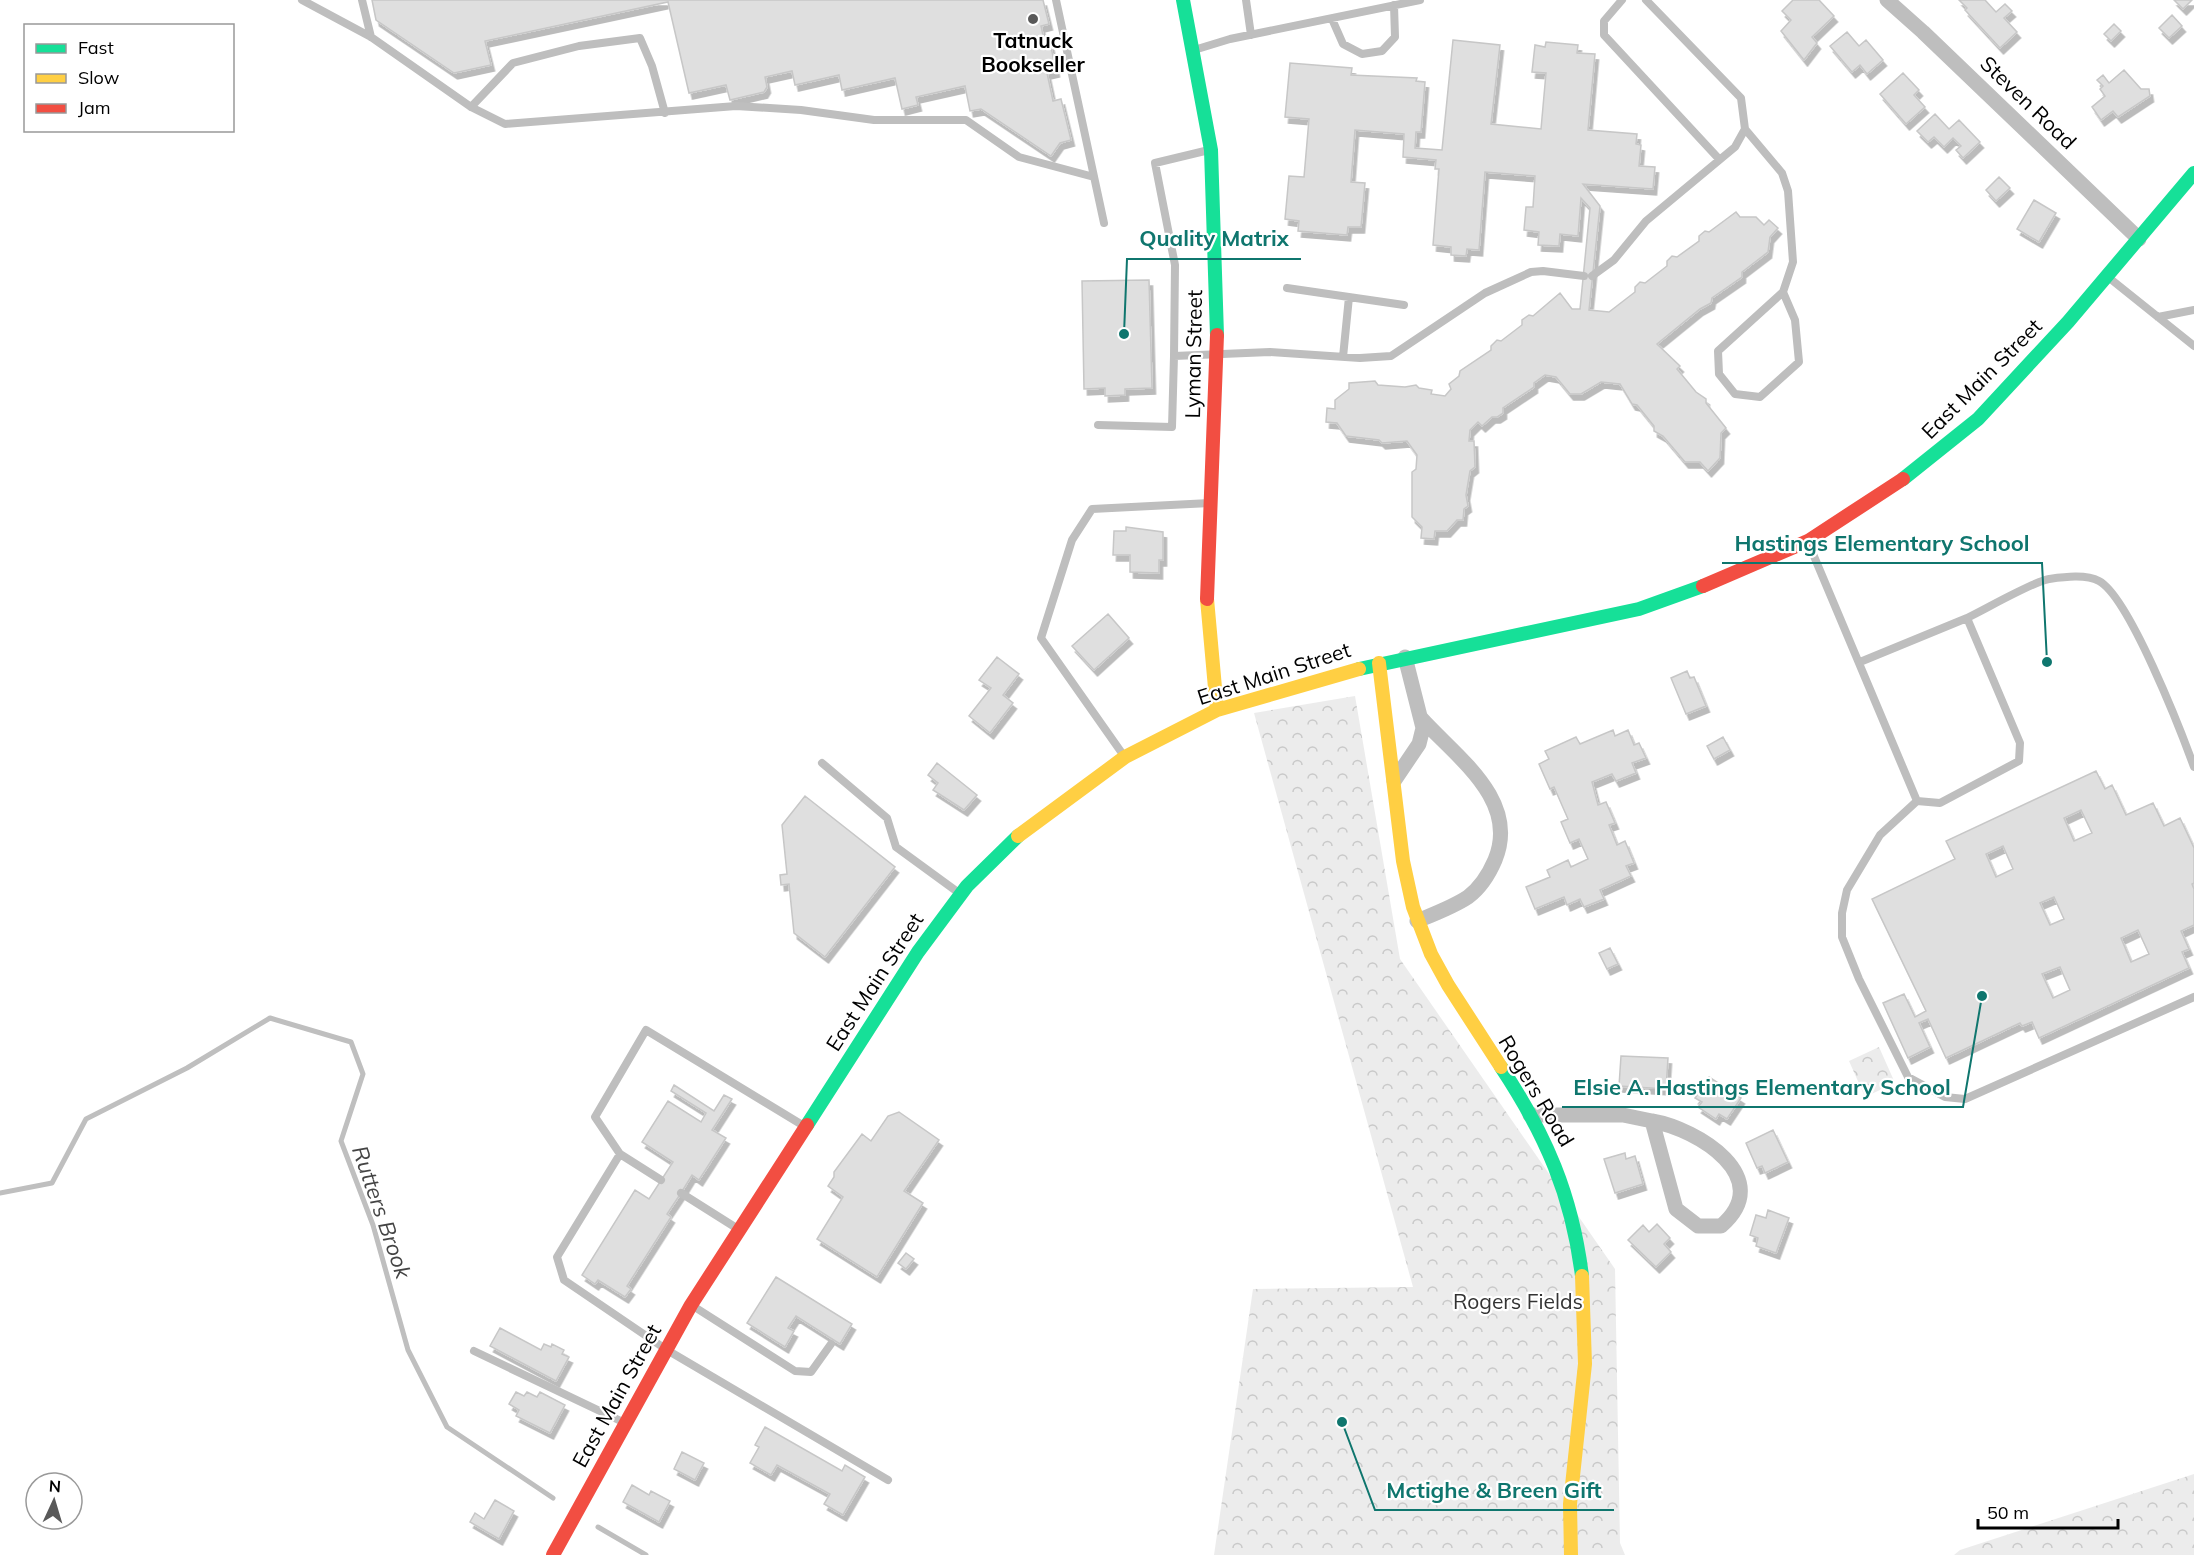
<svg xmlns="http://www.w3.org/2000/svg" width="2194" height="1555" viewBox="0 0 2194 1555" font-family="Mulish,sans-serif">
<defs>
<pattern id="park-crowns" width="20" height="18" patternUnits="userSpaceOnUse" patternTransform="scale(1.5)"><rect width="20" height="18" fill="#ececec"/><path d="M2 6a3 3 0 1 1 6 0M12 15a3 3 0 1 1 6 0" fill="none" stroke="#c9c9c9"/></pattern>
<filter id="shadow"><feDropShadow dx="3.5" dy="6" stdDeviation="0" flood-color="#0004"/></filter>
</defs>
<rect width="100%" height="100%" fill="#fff"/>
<path fill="url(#park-crowns)" d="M1355 696 1400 959 1615 1269 1620 1543 1625 1555H1214L1253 1289 1413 1287 1254 713Z
M1879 1047 1895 1083 1865 1097 1849 1061Z
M2194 1474V1555H1954L1960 1550Z"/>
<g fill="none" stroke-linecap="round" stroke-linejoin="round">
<path stroke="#bfbfbf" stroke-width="5" d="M0 1193 52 1183 86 1119 187 1068 270 1018 351 1042 363 1074 341 1141 373 1225 408 1350 447 1427 553 1498
M598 1527 646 1555"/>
</g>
<path fill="#dfdfdf" stroke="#c7c7c7" stroke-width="1.5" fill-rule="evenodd" filter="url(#shadow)" d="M372 0H1043L1049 24 1041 26 1045 44 1050 42 1056 71 1047 73 1053 101 1061 99 1071 140 1060 143 1051 156 981 109 970 111 965 86 916 97 918 105 902 109 895 78 842 90 839 75 795 85 792 71 765 77 767 87 764 92 730 100 726 85 689 93 668 2 485 41 491 65 454 73 376 20Z
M1793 0H1819L1834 16 1812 37 1817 43 1804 60 1781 31 1791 20 1782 11Z
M1959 0H1985L1996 12 2005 4 2012 11 2004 18 2017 32 2000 48 1965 10 1967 8Z
M2174 0H2192L2183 9Z
M2172 15 2182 26 2169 38 2159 28Z
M2114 24 2121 31 2111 41 2104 34Z
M1847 32 1859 46 1866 40 1883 60 1867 74 1860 65 1852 72 1830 46Z
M1453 40 1500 45 1491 124 1541 129 1546 73 1532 72 1535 45 1545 47 1546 42 1578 45 1577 53 1595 54 1588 130 1637 134 1636 144 1641 145 1639 166 1655 167 1653 189 1583 184 1600 206 1589 310 1609 312 1635 292V287L1640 282 1645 283 1667 266V261L1672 256 1677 257 1699 241V236L1705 231 1709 232 1736 212 1740 217H1756L1764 225 1769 220 1778 228 1770 237 1768 252 1742 272V277L1712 298 1711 303 1700 309 1657 344 1680 366 1677 369 1696 392 1706 399V403L1726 428 1721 433 1720 458 1708 471 1700 462H1685L1663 436 1654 431V426L1637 405 1632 404 1620 384 1601 382 1581 394H1570L1556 377 1545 375 1534 383V387L1503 408V413L1497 417H1492L1482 426 1478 422 1470 430 1469 441H1474L1475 467 1470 471 1466 495 1468 506 1464 509 1463 520H1457L1447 531H1435L1434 539 1421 538 1422 527 1412 517V472L1416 469 1417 455 1407 441 1382 443 1379 440 1346 436 1337 423 1326 422 1327 408 1335 409V400L1349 389V383L1375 381 1378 385 1405 387 1416 385 1419 388 1432 390 1431 394 1445 396 1451 389 1449 384 1459 376 1460 371 1491 350V346L1497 340 1501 341 1522 325V320L1529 315 1533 316 1560 293 1572 309H1580L1590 208 1581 198 1578 236 1560 234 1559 246 1538 245 1539 232 1524 230 1526 207H1533L1535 176 1485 172 1479 250 1467 249 1466 256 1451 255V247L1433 245 1439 169H1435L1436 160 1403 157 1404 134 1355 130 1351 182 1365 183 1361 227H1348L1347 235 1298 231 1299 221 1285 219 1289 176 1304 177 1309 119 1285 117 1290 63 1352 68 1351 75 1417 78 1416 81 1425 82 1421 132H1416L1415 148 1442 150Z
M2124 70 2141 89H2149L2150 96 2118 117 2113 111 2101 120 2092 107 2105 96 2100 89 2103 86 2097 80 2103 75 2109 83Z
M1903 73 1919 90 1914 95 1925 107 1906 124 1880 94Z
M1935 114 1949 129 1959 120 1980 142 1963 158 1956 150 1961 146 1953 138 1944 147 1934 137 1928 142 1917 131Z
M1999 177 2010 188 1996 201 1986 190Z
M2034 200 2056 213 2039 242 2017 229Z
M1149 280 1152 388 1125 389V395L1105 396V388L1084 389 1082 281Z
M1126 527 1163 532V560H1159V573L1130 572V555H1113L1114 531H1126Z
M1108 614 1129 638 1094 670 1072 646Z
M997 657 1019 674 1003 695 1013 703 990 733 969 716 991 688 979 680Z
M1687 671 1690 678 1694 677 1706 706 1686 714 1671 678Z
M1613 730 1615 736 1628 730 1634 745 1639 743 1646 758 1632 763 1636 773 1616 781 1612 774 1592 782 1598 805 1606 802 1615 823 1609 825 1617 845 1625 841 1634 863 1626 866 1631 876 1600 890 1604 899 1584 907 1580 899 1567 905 1564 897 1535 909 1526 887 1550 877 1547 870 1568 860 1571 867 1588 859 1579 839 1570 843 1561 822 1568 819 1554 787 1550 789 1539 764 1549 759 1545 751 1576 737 1580 744Z
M1723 737 1730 750 1714 759 1707 746Z
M937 763 977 795 964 810 933 790 938 783 928 775Z
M2096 771 2105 789 2112 785 2126 815 2153 803 2164 826 2180 818 2194 848V883L2192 884 2194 889V925L2181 931 2189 949 2182 952 2189 968 2039 1038 2032 1022 2022 1026 2020 1023 1946 1058 1928 1019 1919 1023 1930 1047 1908 1058 1883 1003 1904 994 1915 1017 1926 1011 1872 899 1955 859 1946 841ZM2081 810 2092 833 2074 841 2064 818ZM2003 846 2013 869 1996 877 1986 854ZM2054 897 2064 919 2050 925 2040 903ZM2138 930 2149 954 2131 962 2121 938ZM2060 967 2070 990 2053 998 2042 974Z
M805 796 895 867 825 957 794 933 789 884 781 885 780 875 787 874 782 825Z
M1610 948 1618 964 1607 969 1599 953Z
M1621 1056 1668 1058 1666 1089 1619 1086Z
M1709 1077 1741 1098 1727 1119 1719 1114 1716 1119 1698 1107 1702 1102 1695 1098Z
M674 1085 714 1111 724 1095 732 1099 712 1130 726 1138 699 1180 692 1175 681 1193 667 1214 671 1217 627 1286 631 1289 625 1297 598 1280 595 1284 582 1275 635 1190 649 1199 673 1162 642 1142 668 1101 701 1122 706 1113 671 1091Z
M899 1112 939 1140 904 1191 923 1203 877 1277 817 1239 843 1197 828 1186 834 1177V1172L862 1134 871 1141 888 1116Z
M1773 1130 1788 1162 1765 1173 1762 1166 1757 1168 1746 1143Z
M1625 1153 1626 1159 1635 1156 1643 1184 1615 1193 1604 1159Z
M1768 1210 1789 1218 1776 1253 1756 1246 1758 1238 1750 1235 1756 1215 1766 1218Z
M1657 1224 1670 1238 1664 1244 1671 1252 1656 1267 1628 1240 1643 1225 1649 1232Z
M906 1253 914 1259 906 1269 898 1263Z
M776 1277 852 1324 840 1344 796 1316 788 1328 794 1331 785 1347 747 1323Z
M500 1328 541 1350 544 1344 551 1347 552 1344 564 1350 562 1354 569 1357 556 1381 490 1346Z
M516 1392 524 1396 527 1392 537 1397 540 1392 565 1405 550 1433 516 1416 519 1410 509 1404Z
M765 1427 842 1471 845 1465 865 1477 843 1515 824 1504 830 1494 777 1465 771 1475 750 1463 759 1447 755 1445Z
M682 1452 704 1463 695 1480 674 1469Z
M632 1485 649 1495 651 1491 670 1501 659 1522 623 1502Z
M495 1500 514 1511 499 1539 470 1522 475 1513 484 1519Z"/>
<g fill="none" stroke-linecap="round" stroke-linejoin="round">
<path stroke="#bebebe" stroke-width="8" d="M302 0 371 37 471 107 505 124 736 106 801 110 874 120H966L1019 157 1094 177
M362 0 371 37
M1056 0 1104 223
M1246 0 1251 35
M1622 0 1604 21V35L1719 159
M1332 19 1343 44 1362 54 1382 51 1395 37 1394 5
M1194 50 1230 39 1420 0
M471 107 513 63 579 46 640 38 652 66 665 113
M1745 129 1782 173 1788 191 1793 262 1783 292 1718 351 1719 374 1735 394 1760 397 1799 362 1795 320 1783 292
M1209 150 1155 163 1175 265 1174 356 1270 352 1360 358 1391 356 1485 293 1531 272 1543 271 1584 276
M1592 276 1614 260 1646 221 1735 147 1745 129 1741 98 1646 0
M2108 277 2194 346
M1287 288 1404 305
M2158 317 2194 310
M1343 357 1349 297
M1098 425 1172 427 1174 356
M1808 542 1917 801
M1967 618C1986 609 2032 582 2049 579 2064 577 2086 574 2099 581 2129 597 2181 731 2194 767
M1860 662 1967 618 2020 743 2019 761 1940 803 1917 801 1880 835 1847 890 1842 913V937L1859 979 1908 1077 1945 1097 1965 1099 2194 997
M1124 756 1041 638 1072 540 1092 509 1210 503
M822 763 887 818 896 847 959 893
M620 1154 557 1257 564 1280 667 1350 888 1480
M661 1180 620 1154 595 1117 646 1030 804 1126
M681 1193 738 1229
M693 1306 795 1371 811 1372 831 1344
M474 1351 625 1423"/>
<path stroke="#bebebe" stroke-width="15" d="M1887 0 1923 32 2139 239
M1394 781 1419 744 1423 728 1405 657
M1417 921C1434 914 1453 907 1468 897 1480 888 1489 874 1495 860 1520 800 1456 757 1421 718
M1530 1115H1623L1652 1121 1676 1209 1698 1226H1721C1777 1178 1698 1129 1652 1121"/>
<path stroke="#16e098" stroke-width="14" d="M1183 0 1211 150 1217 335
M1903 479 1978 419 2068 322 2194 173
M1359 669 1639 609 1703 586
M1501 1067C1546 1135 1572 1195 1582 1276
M807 1125 918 952 967 886 1018 836"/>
<path stroke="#ffcf43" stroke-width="14" d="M1207 599 1217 710
M1379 663 1403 861 1413 907 1431 954 1448 985 1501 1067
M1018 836 1125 757 1217 710 1359 669
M1571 1555 1570 1504 1585 1364 1582 1276"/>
<path stroke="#f24e42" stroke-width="14" d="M1703 586 1808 541 1903 479
M1207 599 1217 335
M553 1555 691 1305 807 1125"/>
</g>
<circle fill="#595959" stroke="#fff" stroke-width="2" cx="1033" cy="19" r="6"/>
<g text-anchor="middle" stroke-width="4.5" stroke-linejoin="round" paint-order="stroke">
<g font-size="21" font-weight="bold" fill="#000" stroke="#fff">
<text x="1033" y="48">Tatnuck<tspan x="1033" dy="24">Bookseller</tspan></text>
</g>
<g font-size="21" fill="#000" stroke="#fff">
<text transform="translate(2028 103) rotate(44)" y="7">Steven Road</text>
<text transform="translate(1194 354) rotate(-89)" y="7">Lyman Street</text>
<text transform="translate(1982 379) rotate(-45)" y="7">East Main Street</text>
<text transform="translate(1274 674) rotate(-18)" y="7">East Main Street</text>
<text transform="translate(875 982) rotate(-57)" y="7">East Main Street</text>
<text transform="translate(1536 1091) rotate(59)" y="7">Rogers Road</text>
<text transform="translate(617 1396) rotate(-61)" y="7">East Main Street</text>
</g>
<g font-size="21" fill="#333" stroke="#fff">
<text x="1518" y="1309">Rogers Fields</text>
</g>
<g font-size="22" font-style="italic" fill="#444" stroke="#fff">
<text transform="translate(382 1212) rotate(71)" y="8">Rutters Brook</text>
</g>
</g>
<path fill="none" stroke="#0f766e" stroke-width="2" d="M1124 334L1127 259H1301M2047 662L2042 563H1722M1982 996L1963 1107H1562M1342 1422L1375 1510H1614"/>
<g fill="#0f766e" stroke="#fff" stroke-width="2">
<circle cx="1124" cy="334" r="6"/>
<circle cx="2047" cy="662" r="6"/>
<circle cx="1982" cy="996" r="6"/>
<circle cx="1342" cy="1422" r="6"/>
</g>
<g font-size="22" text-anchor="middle" font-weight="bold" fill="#0f766e" stroke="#fff" stroke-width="4.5" stroke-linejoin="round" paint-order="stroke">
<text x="1214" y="246">Quality Matrix</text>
<text x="1882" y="551">Hastings Elementary School</text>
<text x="1762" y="1095">Elsie A. Hastings Elementary School</text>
<text x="1494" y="1498">Mctighe &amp; Breen Gift</text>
</g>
<rect x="24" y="24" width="210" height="108" fill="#ffffff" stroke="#999999" stroke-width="1.5"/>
<rect x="36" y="44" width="30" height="9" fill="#16e098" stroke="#999999" stroke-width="1.5"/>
<text x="78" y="54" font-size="18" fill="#000000">Fast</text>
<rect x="36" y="74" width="30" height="9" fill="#ffcf43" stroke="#999999" stroke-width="1.5"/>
<text x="78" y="84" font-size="18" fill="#000000">Slow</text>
<rect x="36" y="104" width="30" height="9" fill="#f24e42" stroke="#999999" stroke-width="1.5"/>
<text x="78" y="114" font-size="18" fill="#000000">Jam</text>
<g transform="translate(54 1501) rotate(4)"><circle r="28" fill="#ffffff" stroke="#999999" stroke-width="1.5"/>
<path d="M0-4.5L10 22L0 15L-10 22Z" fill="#595959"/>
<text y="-9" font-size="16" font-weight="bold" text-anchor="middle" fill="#000000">N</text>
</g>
<path d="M1978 1519v9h140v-9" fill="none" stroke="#000000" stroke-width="3"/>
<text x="1987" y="1519" font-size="18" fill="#000000" stroke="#ffffff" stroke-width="4.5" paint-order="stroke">50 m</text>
</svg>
